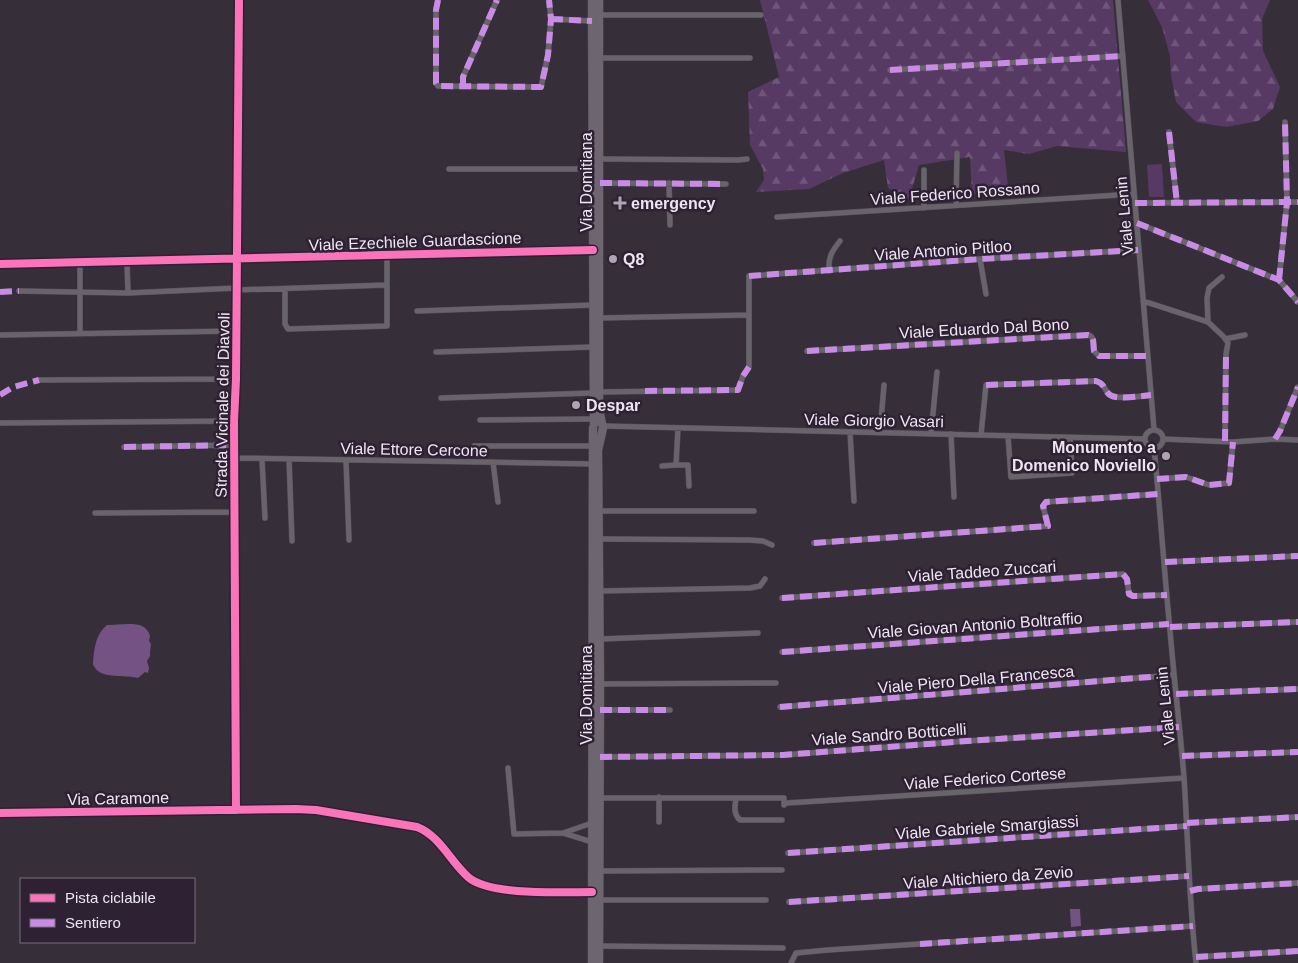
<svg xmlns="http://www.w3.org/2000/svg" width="1298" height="963" viewBox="0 0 1298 963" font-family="Arial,sans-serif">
<defs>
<pattern id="forest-firs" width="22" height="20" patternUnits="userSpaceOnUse" patternTransform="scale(1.25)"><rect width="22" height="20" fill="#573a64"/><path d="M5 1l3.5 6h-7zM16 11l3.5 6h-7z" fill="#6f567b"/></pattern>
</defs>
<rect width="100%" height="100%" fill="#362f3a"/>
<path fill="url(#forest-firs)" d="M760 0H1113L1126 152 1057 146 1029 154 1004 150 1008 187 972 195 970 157 919 165 909 199 888 188 884 160 843 173 809 189 756 192 764 180 763 169 750 145 748 92 779 77Z
M1148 0H1270L1262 19 1263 51 1280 87 1273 109 1258 121 1226 127 1196 122 1176 102 1171 75 1170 56 1162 27Z"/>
<path fill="#573a64" d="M1162 164 1164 197H1149L1147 165Z"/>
<path fill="#745284" d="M107 625C117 625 134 622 142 626 146 628 149 632 150 636L149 641 151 644 150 652V656L147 661 149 668 148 673 145 672 138 678C127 675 107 678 98 671 97 671 94 666 93 665 94 650 95 635 107 625Z
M1070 909H1080L1081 926 1071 927Z"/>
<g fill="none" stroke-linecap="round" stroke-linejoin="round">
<defs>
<path id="minor" d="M438 0 436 10V83L438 86 541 87 548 55 551 19 549 0
M1118 0 1154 429
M599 15H761
M551 19 592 21
M599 58H750
M890 70 1123 56
M463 86V77L497 0
M1169 132 1177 203
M599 159 738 160 747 159
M449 169H592
M924 170V208
M600 183 726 184
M669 183 670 225
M1135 203 1298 202
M956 205 957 153
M777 217 1134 194
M1137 223 1279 280 1298 302
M980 259 986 294
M80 262V333
M127 262 128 293
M0 264 593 250
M829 271C828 257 832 251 840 241
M1279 280 1287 202 1285 122
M285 289V324L288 329 387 326V255
M237 290 386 285
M19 291 128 293 237 288
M1143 301 1208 322 1225 338 1228 343 1226 354 1225 441
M417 311 593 305
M599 318 749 315V276L980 259 1139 250
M1208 322 1207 298 1209 288 1222 277
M0 335 236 331
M1225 339 1245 335
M807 351 1088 335C1095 336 1093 345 1094 351L1099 356H1147
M436 352 593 347
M39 380 236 379
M599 392 738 390 743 376 749 367V315
M441 398 593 393
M480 420 593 419
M0 423 234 421
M603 426 1145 439
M1145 439a9 9 0 1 1 18 0a9 9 0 1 1-18 0Z
M850 432 854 501
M880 433 884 385
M931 434 937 372
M951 434 954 497
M981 435 986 385 1096 381C1106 384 1103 390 1110 395 1117 400 1141 396 1151 395
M1008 436 1011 477 1072 473 1070 438
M1163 439 1233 442 1275 439 1298 440
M1275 439 1280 431 1298 387
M474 446H593
M124 447 234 445
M1154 448C1160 508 1164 569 1170 630 1174 679 1180 728 1184 777 1188 839 1189 901 1196 963
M234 458 593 464
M262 459 265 518
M289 459 292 541
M346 460 349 540
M493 462 498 502
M676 465H688L689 486
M662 466 676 465 678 428
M1157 479 1186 477 1209 485 1229 483 1233 442
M599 511H754
M95 513 235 512
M599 539 749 540 763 541 772 545
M814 543 1048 526 1043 506 1046 502 1158 494
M1165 562 1298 556
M600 591 750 588 760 586 765 579
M782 598 1123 574 1127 579 1129 594 1133 596 1167 595
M1170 627 1298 622
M600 639 758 633
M782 652 1169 624
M600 684 776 683
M1176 694 1298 689
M780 707 1174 675
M600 710H670
M1182 756 1298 752
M600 757 783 755 967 741 1179 727
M508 768 514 834 563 833
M659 797V822
M600 798H784V805
M736 798C735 806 733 814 740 820H782
M787 803 1184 778
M236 810 234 421 236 379 239 0
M0 813 296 809 316 810 417 827C440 836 450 861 468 877 489 896 563 892 592 892
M1187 823 1298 817
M592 842 563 833 592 823
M788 853 1187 826
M599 871 782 870
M1190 891 1198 889 1298 883
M599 900H766
M789 902 1160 878 1189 876
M599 946 783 948
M1196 957 1298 951
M791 963 796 953 828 950 1193 926"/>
<path id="secondary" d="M592 0 594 424
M599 0V409L602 424
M592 963 593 428
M599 963 600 684 598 450 603 428"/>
</defs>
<use href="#minor" stroke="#534e57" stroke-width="6"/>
<use href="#secondary" stroke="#534e57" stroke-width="9"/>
<use href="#minor" stroke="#69646b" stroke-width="5"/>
<use href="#secondary" stroke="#6d6670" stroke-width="8"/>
<path stroke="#ca8be6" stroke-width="6" stroke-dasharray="12 6" stroke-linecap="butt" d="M438 0 436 10V83L438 86 541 87 548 55 551 19 549 0
M551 19 592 21
M890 70 1123 56
M463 86V77L497 0
M1169 132 1177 203
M600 183 726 184
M1135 203 1298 202
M1137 223 1279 280 1298 302
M749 276 980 259 1139 250
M1279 280 1287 202 1285 122
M0 292 19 291
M807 351 1088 335C1095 336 1093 345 1094 351L1099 356H1147
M986 385 1096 381C1106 384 1103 390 1110 395 1117 400 1141 396 1151 395
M645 391 738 390 743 376 749 367
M0 395 13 387 39 380
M1275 439 1280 431 1298 387
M1225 441 1226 354
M124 447 234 445
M1157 479 1186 477 1209 485 1229 483 1233 442
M814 543 1048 526 1043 506 1046 502 1158 494
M1165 562 1298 556
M782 598 1123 574 1127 579 1129 594 1133 596 1167 595
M1170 627 1298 622
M782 652 1169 624
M1176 694 1298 689
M780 707 1174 675
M600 710H670
M1182 756 1298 752
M600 757 783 755 967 741 1179 727
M1187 823 1298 817
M788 853 1187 826
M1190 891 1198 889 1298 883
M789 902 1160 878 1189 876
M920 944 1193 926
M1196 957 1298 951"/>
<defs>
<path id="cycleway" d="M0 264 593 250
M236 810 234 421 236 379 239 0
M0 813 296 809 316 810 417 827C440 836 450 861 468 877 489 896 563 892 592 892"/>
</defs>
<use href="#cycleway" stroke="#2d2133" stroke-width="11"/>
<use href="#cycleway" stroke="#fb73b8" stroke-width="8"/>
</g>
<g fill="#ada5b1" stroke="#2d2133" stroke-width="2">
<path d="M617.5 195.5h5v5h5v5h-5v5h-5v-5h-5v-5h5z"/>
<circle cx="613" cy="259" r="5"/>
<circle cx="576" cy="405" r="5"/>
<circle cx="1166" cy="456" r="5"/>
</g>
<g text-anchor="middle" stroke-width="5" stroke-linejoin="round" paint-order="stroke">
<g font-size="16" fill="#ede5f1" stroke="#2d2133">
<text transform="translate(586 182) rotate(-90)" y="6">Via Domitiana</text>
<text transform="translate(955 193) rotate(-4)" y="6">Viale Federico Rossano</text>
<text transform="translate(1124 216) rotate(-95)" y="6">Viale Lenin</text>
<text transform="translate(415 241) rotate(-2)" y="6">Viale Ezechiele Guardascione</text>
<text transform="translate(943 250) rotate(-4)" y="6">Viale Antonio Pitloo</text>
<text transform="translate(984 328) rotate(-3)" y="6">Viale Eduardo Dal Bono</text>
<text transform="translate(222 405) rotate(-89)" y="6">Strada Vicinale dei Diavoli</text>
<text transform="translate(874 420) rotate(1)" y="6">Viale Giorgio Vasari</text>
<text transform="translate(414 449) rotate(1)" y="6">Viale Ettore Cercone</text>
<text transform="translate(982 571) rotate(-4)" y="6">Viale Taddeo Zuccari</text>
<text transform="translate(975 625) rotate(-4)" y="6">Viale Giovan Antonio Boltraffio</text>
<text transform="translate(976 679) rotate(-5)" y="6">Viale Piero Della Francesca</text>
<text transform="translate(586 695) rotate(-90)" y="6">Via Domitiana</text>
<text transform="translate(1165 706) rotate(-96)" y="6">Viale Lenin</text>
<text transform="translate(889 734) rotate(-4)" y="6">Viale Sandro Botticelli</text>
<text transform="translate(985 778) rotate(-4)" y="6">Viale Federico Cortese</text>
<text transform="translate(118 798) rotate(-1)" y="6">Via Caramone</text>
<text transform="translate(987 827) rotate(-4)" y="6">Viale Gabriele Smargiassi</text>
<text transform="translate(988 877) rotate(-4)" y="6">Viale Altichiero da Zevio</text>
</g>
<g font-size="16" font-weight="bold" fill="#ede5f1" stroke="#2d2133" text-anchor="start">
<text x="631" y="209">emergency</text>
<text x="623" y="265">Q8</text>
<text x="586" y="411">Despar</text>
<text x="1156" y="453" text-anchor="end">Monumento a<tspan x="1156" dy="18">Domenico Noviello</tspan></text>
</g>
</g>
<rect x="20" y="878" width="175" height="65" fill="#2d2133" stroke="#7a6f7f"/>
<rect x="30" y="894" width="25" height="8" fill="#fb73b8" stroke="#7a6f7f"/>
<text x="65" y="903" font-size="15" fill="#ede5f1">Pista ciclabile</text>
<rect x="30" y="919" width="25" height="8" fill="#ca8be6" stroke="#7a6f7f"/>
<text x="65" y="928" font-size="15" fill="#ede5f1">Sentiero</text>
</svg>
